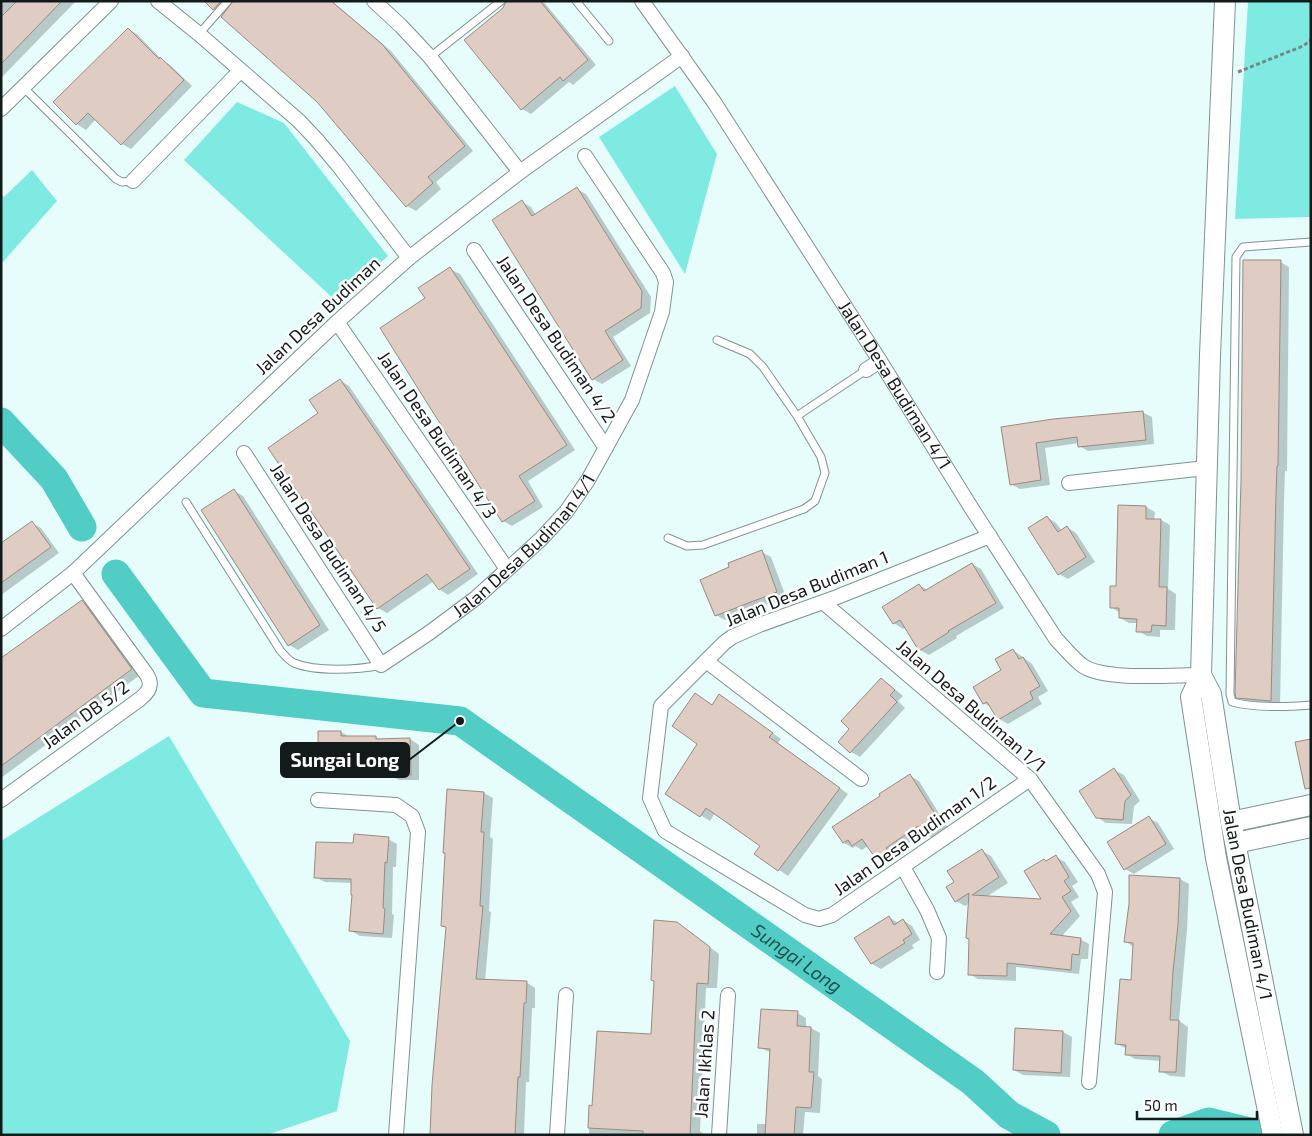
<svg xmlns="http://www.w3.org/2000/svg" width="1312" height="1136" viewBox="0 0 1312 1136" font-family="'Exo 2',sans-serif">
<rect width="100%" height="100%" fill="#e7fdfb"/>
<path fill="#7feae2" d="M1248 1H1311V217L1235 219Z
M675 86 717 154 685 274 599 137Z
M237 102 284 123 388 256 336 301 184 160Z
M32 170 57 201 1 264V195L4 197Z
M169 736 350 1041 337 1111 267 1135H1V841Z"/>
<path fill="#0003" d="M1 1H76L1 78Z
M206 1H332L391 51 473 151 436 182 441 189 416 211 407 206 318 101 224 15 214 9Z
M507 1H543L596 65 573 85 569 82 531 114 522 109 504 9Z
M128 29 137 34 162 60 169 64 192 86 131 149 122 144 96 119 86 130 77 124 55 102Z
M577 189 586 194 651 297 650 313 613 337 631 366 602 384 593 379 522 202 531 207 536 215Z
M1280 262 1289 267 1287 471H1285L1284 501 1280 706 1247 702 1238 697Z
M450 269 460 274 575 450 528 481 543 507 512 526 503 521 427 299Z
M340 380 349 386 478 574 448 595 439 589 434 581 387 613 378 608 319 414Z
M1142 412 1152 417 1154 444 1088 451 1079 446V443L1045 448 1050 485 1020 489 1011 484 1003 428Z
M234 491 243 496 329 630 298 650 289 645Z
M1146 507 1155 512 1154 520H1161L1170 525 1168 589 1176 594 1175 630H1160V637L1147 636 1138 631V623H1129L1120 618V613L1111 607Z
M1047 517 1056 523 1062 531 1067 527 1076 533 1095 562 1068 579 1059 574Z
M32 523 41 528 59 553 1 595V545Z
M762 552 771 557 786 597 725 620 716 615Z
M972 564 981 569 1004 608 956 636 957 638 929 655 920 650 906 627 903 629 894 623 919 585 928 590Z
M82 602 91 607 140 675 1 778V659Z
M1013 650 1032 664 1048 691 1038 697 1042 704 1008 724 999 719 992 708 984 703 1003 671Z
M881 679 890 685 903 696 898 701 905 708 860 757 851 752 839 742 851 729Z
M696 694 713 706 728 701 781 739 778 743 848 794 788 876 756 854 761 846 715 813 710 821 666 794 699 743Z
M319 732H341L350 737H376L381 740 410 739 419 745V780H399L391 776H362L357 773H328L319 768Z
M1114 770 1124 775 1140 801 1134 806 1132 824 1106 823 1097 817Z
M910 776 919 781 948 828 932 838 924 833 894 853 896 857 885 864 876 858 868 846 862 850 855 846 853 848 844 843Z
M448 790 484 793 493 798 490 837 493 839 489 911 491 912 485 981 526 982 535 988V1008H532L529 1082H526L524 1135H431L447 928 443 925Z
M1149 818 1158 823 1174 849 1134 874 1125 869Z
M388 839 397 844 396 867H393L392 914 394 915 392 938 360 936 351 931 352 883 325 882 315 877 355 845Z
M982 851 991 856 1008 883 986 897 1044 900 1047 862 1056 857 1065 862 1078 882 1072 886 1079 897 1071 902 1080 916 1061 937 1080 939 1089 944 1088 959H1081L1079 974 1016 967V981L978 979 969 974 970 903 965 906 956 901 955 882Z
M1180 879 1189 884 1187 930 1179 1021 1188 1027 1185 1077 1170 1076 1161 1071V1061L1135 1059 1126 1054 1127 1049 1117 1044 1132 981 1134 947 1125 941Z
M889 917 898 923 903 920 912 926 920 940 912 945 914 948 881 969 872 964 856 938Z
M677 923 719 954 717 988H706L700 1131 705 1135H589L590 1107H593L652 1035Z
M797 1013 806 1018V1028H811L820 1033 818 1076 822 1079 820 1113 805 1112 803 1135H757V1124H767L771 1053 759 1047Z
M1016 1029 1063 1032 1072 1037 1070 1077 1023 1075 1014 1070Z"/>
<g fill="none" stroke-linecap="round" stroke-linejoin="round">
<g stroke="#51cdc5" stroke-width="29">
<path d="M1 422 54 479 82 527"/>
<path id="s1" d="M116 574 203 693 460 721 973 1082 1009 1115 1046 1135"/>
<path d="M1173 1135 1209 1122 1254 1133"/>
</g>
</g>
<path fill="#dfcdc3" stroke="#9a8a81" d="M17 1H62L1 64V17Z
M204 1H221L213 10Z
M233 1H331L382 44 465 146 428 177 433 183 406 207 317 102 221 17Z
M506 1H540L588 60 563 81 560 77 521 110 464 40 503 8Z
M128 28 159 59 160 57 184 80 121 145 88 113 76 125 53 102Z
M577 187 642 291 641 308 605 331 623 360 592 380 492 220 522 200 532 216Z
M1243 260H1281L1278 466H1277L1276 495 1271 701 1236 698 1235 693 1241 480Z
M450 267 567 445 519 476 535 501 502 522 380 328 425 298 418 288Z
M340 379 470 569 439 590 427 574 377 609 268 448 318 413 309 400Z
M1143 411 1146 440 1078 447 1077 437 1036 443 1041 480 1010 485 1001 427 1053 419Z
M234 489 320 625 288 646 201 510Z
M1118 505 1146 506V519H1161L1159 587H1167L1166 626 1152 625 1151 632H1136L1137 619 1119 618V608H1110V586H1116Z
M1047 516 1058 532 1067 526 1086 557 1058 575 1028 528Z
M32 521 51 547 1 583V543Z
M762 550 777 592 715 616 700 580 729 567 728 563Z
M972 563 996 603 948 631 949 632 919 651 900 620 893 624 882 607 919 584 924 591Z
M82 600 132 669 1 766V658Z
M1013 649 1019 659 1023 657 1040 686 1030 692 1033 699 998 720 987 702 983 704 973 687 1001 670 995 659Z
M881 678 895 690 890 695 897 702 850 753 838 742 849 729 841 721Z
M695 693 712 705 719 694 773 733 769 737 840 788 778 871 754 854 760 846 706 808 700 817 665 794 697 744 672 726Z
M318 731H341V736H376V739L410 738 411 775 388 776V771H352V768H318Z
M1311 739V788L1305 789 1295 742Z
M1114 768 1131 795 1125 801 1123 820 1096 818 1079 791Z
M910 774 940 822 922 834 918 826 886 848 888 851 876 859 862 839 852 846 848 840 843 843 832 827 880 796 879 794Z
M447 789 484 792 481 832H484L480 906H483L476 979 527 981 526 1003H524L520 1077H518L515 1135H430L432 1085 446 927 441 926 445 853H443Z
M1149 816 1166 844 1124 870 1107 842Z
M354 834 389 837 387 863 385 862 383 908 385 909 383 934 349 931 352 895H351V879L314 878 316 842 353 843Z
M982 849 999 877 972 895 1041 899 1024 871 1044 859 1046 861 1056 855 1069 877 1064 881 1071 891 1062 897 1071 911 1050 934 1081 938 1079 955 1072 954 1071 970 1007 963V976L968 975 969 939 966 938 969 893 955 902 946 887 954 882 947 871Z
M1129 875 1180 878 1178 925 1173 971 1170 1020H1179L1176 1072H1159L1160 1056 1125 1055 1126 1045 1115 1044 1120 979 1131 980 1133 943 1124 942 1129 904Z
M889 916 894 925 903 919 912 934 903 940 905 943 871 964 854 938Z
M654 920 677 922 710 947 708 984 697 983 690 1135H643V1131L588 1128 589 1105 592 1106 597 1031 651 1034 654 981 651 980Z
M761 1009 798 1011 797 1026 811 1027 809 1072H814L811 1108 796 1107 794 1135H765L770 1049 758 1048Z
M1015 1028 1063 1031 1061 1073 1013 1070Z"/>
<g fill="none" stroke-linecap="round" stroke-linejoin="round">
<defs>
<path id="lane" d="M576 1 609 41
M199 34 228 1
M430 57 501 1
M23 87 116 179 122 182 133 181
M1311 242 1243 247 1236 257 1230 694 1232 702C1255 708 1287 707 1311 705
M797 416 866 370
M186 502 280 650C284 655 288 660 294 663 316 672 358 670 381 665
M668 538 687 546 703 545 804 509 815 501 825 473 821 457 797 416 763 367 750 354 717 340"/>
<g id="street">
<path d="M158 1 199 34 299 121 316 139 338 165 409 258"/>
<path d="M374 1 401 26 430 57 520 172"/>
<path id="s2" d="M642 1 714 102 880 361 972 509 1056 639C1065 648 1073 659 1083 666 1105 681 1173 675 1201 675"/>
<path d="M1 109 111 1"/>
<path d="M133 181 240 71"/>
<path d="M474 250 606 448"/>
<path d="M337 322 507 569"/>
<path d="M866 370 880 361"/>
<path id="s3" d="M244 453 381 665 429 633 476 598 541 539 566 512 588 480 632 400 662 312 666 282 663 273 585 156"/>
<path d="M1069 483 1206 468"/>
<path d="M990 536 837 597 759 625 732 637 724 643 661 706 650 798 665 831 805 915 819 919 832 915 1030 779"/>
<path d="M824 603 1030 779 1098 874 1105 892 1089 1082"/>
<path d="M1 629 73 573 337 322 409 258 520 172 682 56"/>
<path d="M706 661 861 779"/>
<path d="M1 800 140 699C149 692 153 685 147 675L73 573"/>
<path d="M318 800 396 805 412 816 418 832 396 1135"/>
<path d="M903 867 927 910 939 938 937 972"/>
<path d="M557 1135 566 995"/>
<path d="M719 1135 728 995"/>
</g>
<g id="secondary">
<path d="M1225 1 1210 355 1201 675 1191 697 1216 858 1273 1135"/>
<path id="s4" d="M1201 675 1211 694 1231 822 1293 1135"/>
<path d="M1231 822 1311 805"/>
<path d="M1236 843 1311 827"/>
</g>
</defs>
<use href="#lane" stroke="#7e9391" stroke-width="9"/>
<use href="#street" stroke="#7e9391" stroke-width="16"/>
<use href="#secondary" stroke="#7e9391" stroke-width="22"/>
<path stroke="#788685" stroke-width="3" stroke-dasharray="4 2.5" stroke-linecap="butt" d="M1238 72 1303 46 1311 40"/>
<use href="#lane" stroke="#fff" stroke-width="7"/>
<use href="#street" stroke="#fff" stroke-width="14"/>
<use href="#secondary" stroke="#fff" stroke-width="20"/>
</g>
<g text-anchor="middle" stroke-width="5" stroke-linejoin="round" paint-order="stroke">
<g font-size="18" fill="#131b1a" stroke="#fff">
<text transform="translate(318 316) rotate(-43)" y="6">Jalan Desa Budiman</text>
<text transform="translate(556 339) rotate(56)" y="6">Jalan Desa Budiman 4/2</text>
<text dy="6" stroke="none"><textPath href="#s2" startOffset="460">Jalan Desa Budiman 4/1</textPath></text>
<text transform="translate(437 435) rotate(56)" y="6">Jalan Desa Budiman 4/3</text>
<text dy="6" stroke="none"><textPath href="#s3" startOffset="440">Jalan Desa Budiman 4/1</textPath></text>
<text transform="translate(328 548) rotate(57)" y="6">Jalan Desa Budiman 4/5</text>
<text transform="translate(807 589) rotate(-22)" y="6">Jalan Desa Budiman 1</text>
<text transform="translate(971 706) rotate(41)" y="6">Jalan Desa Budiman 1/1</text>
<text transform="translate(86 715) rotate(-36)" y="6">Jalan DB 5/2</text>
<text transform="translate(915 836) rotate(-35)" y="6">Jalan Desa Budiman 1/2</text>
<text dy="6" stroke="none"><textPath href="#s4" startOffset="235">Jalan Desa Budiman 4/1</textPath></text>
<text transform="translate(705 1064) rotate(-86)" y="6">Jalan Ikhlas 2</text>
</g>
<g font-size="19" font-style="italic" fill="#1b504c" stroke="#fff">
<text dy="7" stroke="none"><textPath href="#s1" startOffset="818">Sungai Long</textPath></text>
</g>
</g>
<path fill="none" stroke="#131b1a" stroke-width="2" d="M460 721L409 760"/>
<circle fill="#131b1a" stroke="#fff" stroke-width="2" cx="460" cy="721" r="5"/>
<rect fill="#131b1a" stroke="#131b1a" stroke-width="2" x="281" y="743" width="128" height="34" rx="5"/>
<g font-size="19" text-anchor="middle" font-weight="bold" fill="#fff">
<text x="345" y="767">Sungai Long</text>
</g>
<rect width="1312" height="1136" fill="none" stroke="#131b1a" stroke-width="5"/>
<path d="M1137 1111v8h120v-8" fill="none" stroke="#131b1a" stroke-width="2.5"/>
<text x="1144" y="1111" font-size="15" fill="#131b1a" stroke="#ffffff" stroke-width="4" paint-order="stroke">50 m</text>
</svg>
